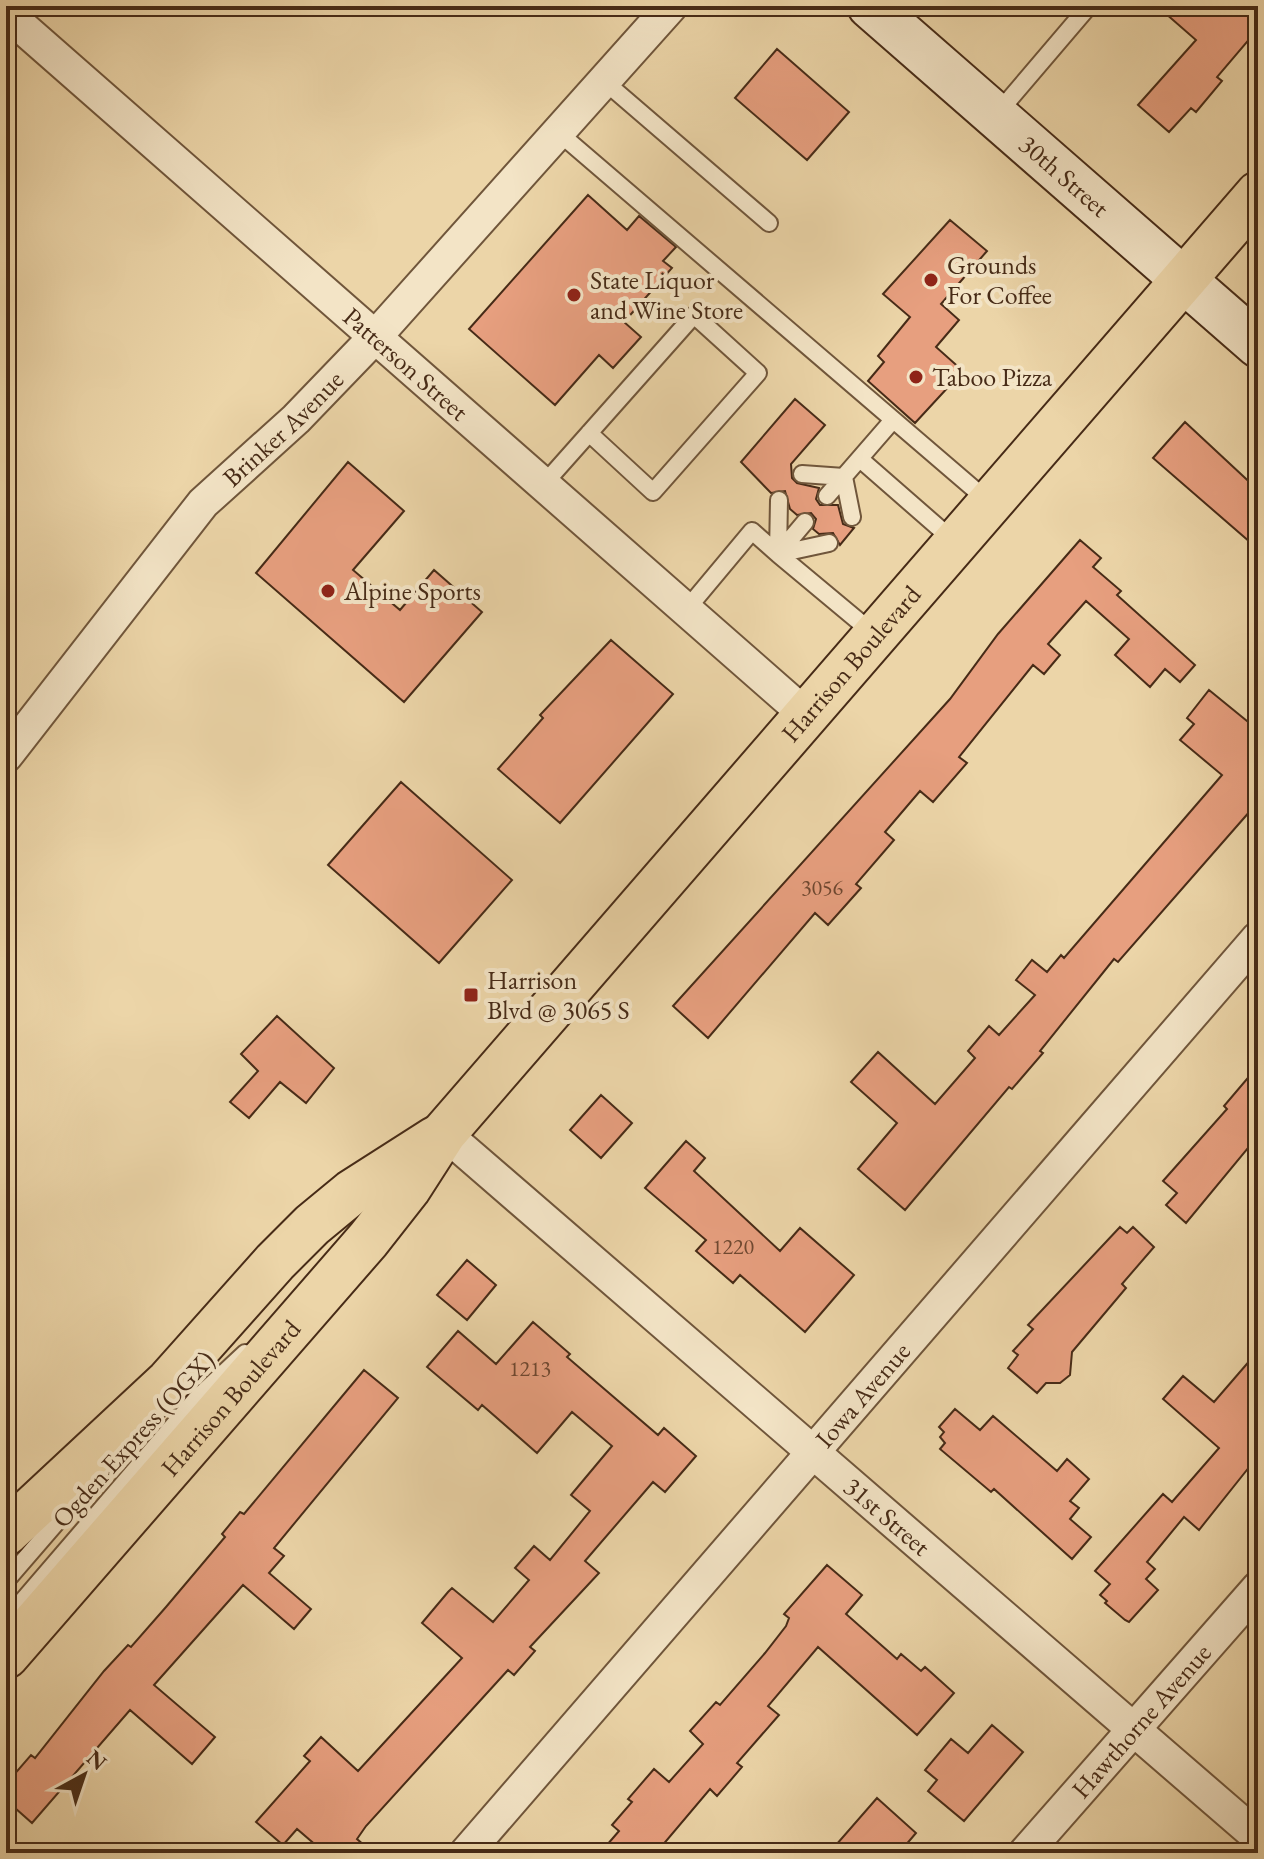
<svg xmlns="http://www.w3.org/2000/svg" width="1264" height="1859" viewBox="0 0 1264 1859" font-family="'EB Garamond',serif">
<rect width="100%" height="100%" fill="#ecd5a8"/>
<filter id="stains"><feTurbulence type="fractalNoise" baseFrequency=".0025" numOctaves="4"/><feColorMatrix values="0 0 0 0 .2 0 0 0 0 .09 0 0 0 0 .02 0 0 0 .5 -.17"/></filter>
<radialGradient id="worn" r=".72"><stop offset=".6" stop-color="#630" stop-opacity="0"/><stop offset="1" stop-color="#630" stop-opacity=".3"/></radialGradient>
<path fill="#e79f7f" stroke="#472b17" stroke-width="2" d="M1157 6H1258V29L1217 77 1222 81 1196 112 1191 108 1169 132 1138 105 1196 40Z
M777 49 849 112 807 160 735 98Z
M588 195 627 230 639 216 676 247 663 261 672 268 624 322 641 337 613 368 599 355 555 405 469 329Z
M950 220 987 251 941 304 959 320 936 347 963 371 915 423 868 381 884 362 878 356 910 317 883 294Z
M795 399 825 425 791 464 792 478 797 483 819 488 816 499 820 505H838L843 524 854 528 840 545 833 533 819 534 813 529 816 519 811 513 797 515 790 509 785 491 771 493 741 462Z
M1185 422 1258 490V549L1153 458Z
M348 462 404 511 353 570 400 610 434 570 482 612 404 702 256 573Z
M1080 540 1101 558 1093 567 1121 591 1117 595 1195 665 1180 682 1165 669 1150 687 1115 655 1129 639 1086 601 1048 644 1060 655 1044 674 1033 665 959 757 967 763 933 802 920 791 885 832 894 840 856 884 861 888 828 925 815 913 708 1038 673 1006 950 699 998 634Z
M611 640 673 694 560 823 498 769 543 718 540 715Z
M1209 690 1258 730V802L1118 962 1114 959 1040 1051 1043 1053 1012 1089 1009 1087 905 1210 858 1169 897 1123 851 1082 878 1052 935 1104 975 1058 968 1051 989 1026 999 1035 1035 995 1016 980 1032 960 1047 972 1061 955 1064 958 1222 775 1180 740 1194 724 1187 718Z
M401 782 512 880 439 963 328 865Z
M277 1016 334 1068 306 1103 280 1082 249 1118 230 1102 258 1071 241 1054Z
M1258 1066V1136L1186 1223 1166 1205 1177 1193 1163 1181 1227 1109 1224 1106Z
M601 1095 632 1123 601 1158 570 1130Z
M686 1141 705 1158 694 1171 780 1251 800 1228 854 1275 805 1332 740 1275 733 1283 696 1251 706 1240 645 1188Z
M1120 1227 1127 1233 1133 1227 1154 1247 1122 1284 1126 1288 1072 1352 1070 1375 1060 1383H1046L1037 1393 1008 1368 1018 1355 1013 1351 1033 1329 1028 1325Z
M467 1260 496 1285 467 1320 437 1295Z
M533 1322 570 1354 567 1357 658 1435 664 1428 696 1456 665 1492 653 1482 585 1561 599 1573 530 1647 535 1651 514 1675 508 1670 366 1826 357 1839 373 1853H325L297 1829 283 1845 256 1822 310 1761 304 1756 321 1737 358 1771 462 1658 422 1623 448 1592 452 1588 493 1622 529 1580 515 1568 534 1546 550 1560 590 1511 571 1495 612 1446 572 1412 537 1453 482 1405 478 1410 427 1367 458 1331 496 1364Z
M1258 1351V1456L1199 1530 1184 1517 1147 1562 1155 1569 1146 1579 1158 1590 1129 1622 1125 1620 1105 1603 1107 1601 1100 1595 1110 1584 1095 1571 1163 1494 1172 1502 1219 1448 1163 1399 1183 1376 1214 1402Z
M364 1370 398 1398 274 1548 284 1556 269 1573 311 1609 294 1629 243 1585 154 1685 215 1737 192 1764 130 1710 32 1823 6 1800V1784L31 1755 35 1758 104 1671 128 1645 131 1647 166 1607 225 1537 222 1534 240 1512 244 1514Z
M955 1409 980 1430 993 1416 1057 1471 1067 1459 1089 1479 1070 1501 1079 1508 1070 1519 1091 1537 1072 1559 994 1489 991 1492 940 1449 945 1443 940 1437 944 1432 939 1427Z
M827 1565 862 1595 846 1614 897 1659 901 1654 921 1671 925 1667 954 1693 917 1735 818 1647 768 1706 779 1715 737 1763 742 1767 717 1796 710 1789 656 1853H600L619 1831 612 1825 632 1802 628 1799 654 1769 669 1782 703 1744 690 1731 716 1702 720 1705 765 1653 786 1626 789 1618 784 1614Z
M992 1725 1023 1752 964 1821 928 1791 937 1780 925 1770 951 1739 968 1753Z
M877 1798 916 1833 899 1853H829Z"/>
<g fill="none" stroke-linecap="round" stroke-linejoin="round">
<defs>
<path id="lane" d="M604 81 769 223
M997 114 1089 6
M558 132 988 501
M860 459 955 542
M802 474 844 477 852 517
M543 485 694 315 758 373 653 492 589 433
M827 496 893 420
M805 522 778 554 874 634
M778 554 779 500
M778 554 829 543
M686 610 752 531 778 554
M6 1581 101 1471
M6 1620 197 1398 245 1353"/>
<g id="street">
<path id="s1" d="M6 13 806 715"/>
<path id="s2" d="M6 756 203 503 296 419 375 337 671 6"/>
<path id="s3" d="M444 1133 1258 1837"/>
<path id="s4" d="M466 1853 1258 938"/>
<path id="s5" d="M1025 1853 1258 1588"/>
</g>
<g id="secondary">
<path id="s6" d="M870 6 1258 345"/>
</g>
<g id="primary">
<path d="M6 1533 169 1381 275 1262 312 1225 352 1192 435 1139"/>
<path id="s7" d="M6 1656 368 1240 408 1189 444 1133 1258 194"/>
</g>
</defs>
<use href="#lane" stroke="#70563b" stroke-width="20"/>
<use href="#street" stroke="#70563b" stroke-width="36"/>
<use href="#secondary" stroke="#472b17" stroke-width="48"/>
<use href="#primary" stroke="#472b17" stroke-width="48"/>
<use href="#lane" stroke="#f3e4c6" stroke-width="16"/>
<use href="#street" stroke="#f3e4c6" stroke-width="32"/>
<use href="#secondary" stroke="#f3e4c6" stroke-width="44"/>
<use href="#primary" stroke="#ecd5a8" stroke-width="44"/>
</g>
<g fill="#8f2418" stroke="#f3e4c6" stroke-width="3">
<circle cx="931" cy="280" r="8"/>
<circle cx="574" cy="295" r="8"/>
<circle cx="916" cy="377" r="8"/>
<circle cx="328" cy="591" r="8"/>
<rect x="463" y="987" width="16" height="16" rx="4"/>
</g>
<g text-anchor="middle" stroke-width="8" stroke-linejoin="round" paint-order="stroke">
<g font-size="22" fill="#6f4831">
<text x="822" y="895">3056</text>
<text x="733" y="1254">1220</text>
<text x="530" y="1376">1213</text>
</g>
<g font-size="26" fill="#472b17" stroke="#f3e4c6">
<text dy="9" stroke="none"><textPath href="#s6" startOffset="258">30th Street</textPath></text>
<text dy="9" stroke="none"><textPath href="#s1" startOffset="532">Patterson Street</textPath></text>
<text dy="9" stroke="none"><textPath href="#s2" startOffset="430">Brinker Avenue</textPath></text>
<text dy="9" stroke="none"><textPath href="#s7" startOffset="1304">Harrison Boulevard</textPath></text>
<text dy="9" stroke="none"><textPath href="#s4" startOffset="606">Iowa Avenue</textPath></text>
<text dy="9" stroke="none"><textPath href="#s7" startOffset="342">Harrison Boulevard</textPath></text>
<text transform="translate(133 1439) rotate(-48)" y="9">Ogden Express (OGX)</text>
<text dy="9" stroke="none"><textPath href="#s3" startOffset="586">31st Street</textPath></text>
<text dy="9" stroke="none"><textPath href="#s5" startOffset="176">Hawthorne Avenue</textPath></text>
</g>
<g font-size="26" fill="#472b17" stroke="#f3e4c6" text-anchor="start">
<text x="947" y="274">Grounds<tspan x="947" dy="30">For Coffee</tspan></text>
<text x="590" y="289">State Liquor<tspan x="590" dy="30">and Wine Store</tspan></text>
<text x="932" y="386">Taboo Pizza</text>
<text x="344" y="600">Alpine Sports</text>
<text x="487" y="989">Harrison<tspan x="487" dy="30">Blvd @ 3065 S</tspan></text>
</g>
</g>
<rect width="1264" height="1859" fill="none" stroke="#ecd5a8" stroke-width="32"/>
<rect x="8" y="8" width="1248" height="1843" fill="none" stroke="#472b17" stroke-width="4"/>
<rect x="16" y="16" width="1232" height="1827" fill="none" stroke="#472b17" stroke-width="2"/>
<g transform="translate(84 1775) rotate(40)" stroke="#f3e4c6" stroke-width="6" paint-order="stroke">
<path d="M0-6L14 30L0 20L-14 30Z" fill="#472b17"/>
<text y="-12" font-size="22" font-weight="bold" text-anchor="middle" fill="#472b17">N</text>
</g>
<rect width="100%" height="100%" filter="url(#stains)"/>
<rect width="100%" height="100%" fill="url(#worn)"/>
</svg>
